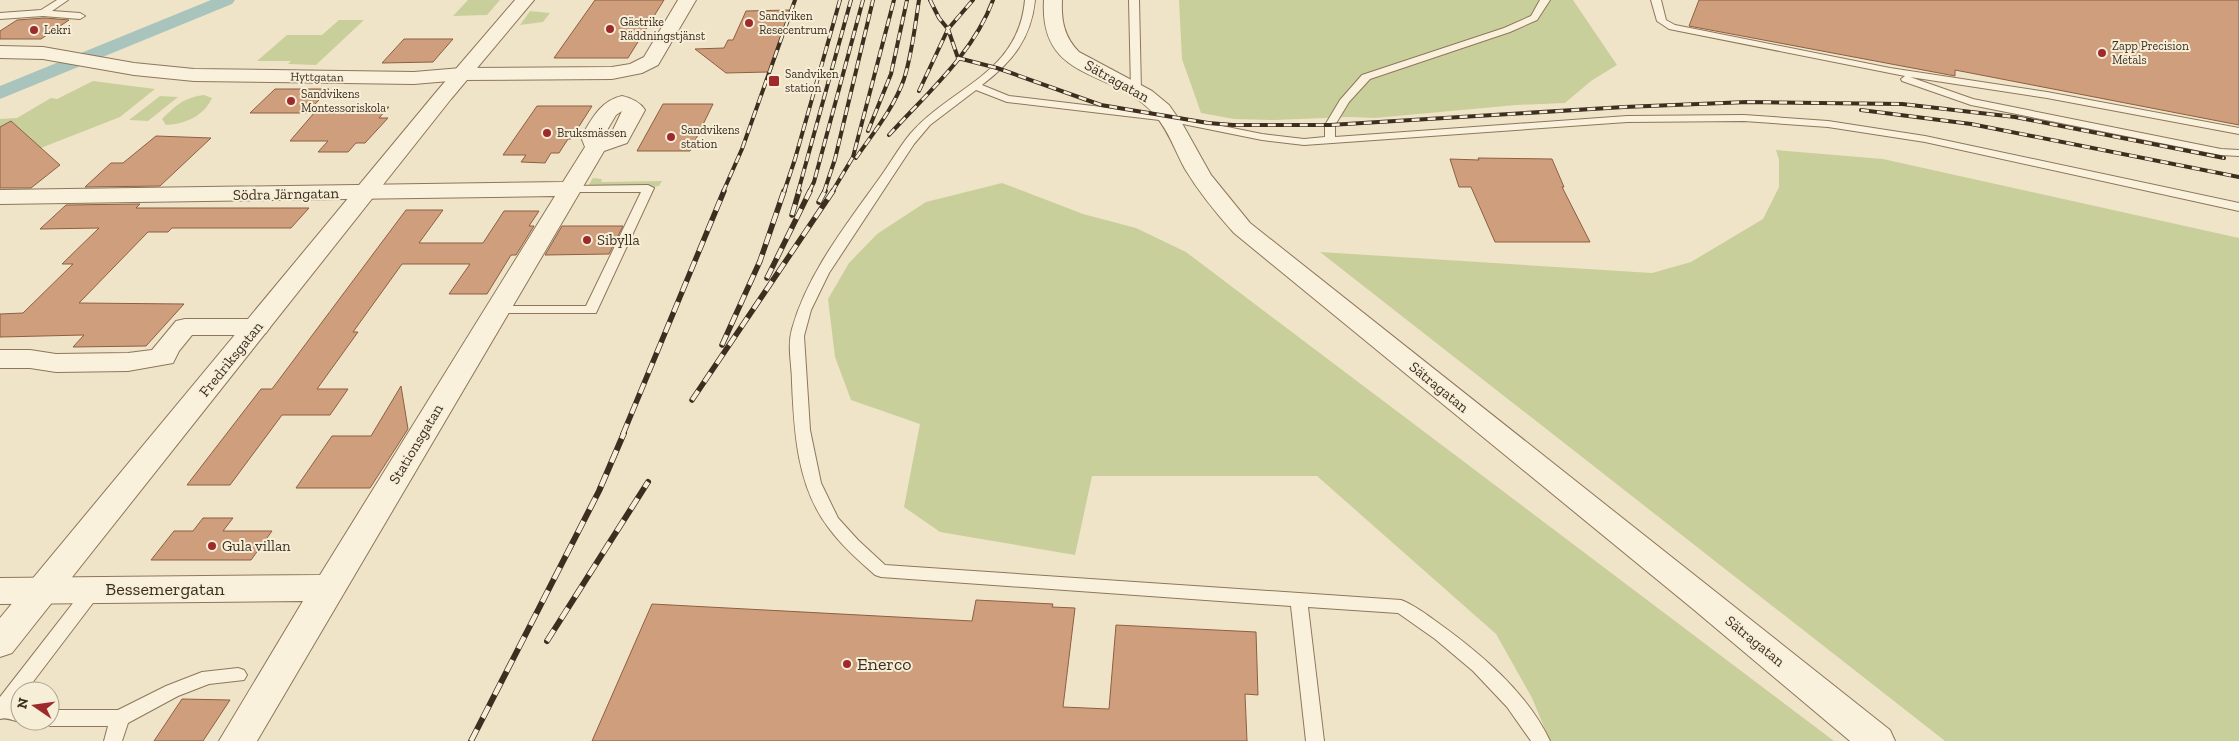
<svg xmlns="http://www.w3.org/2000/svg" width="2239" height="741" viewBox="0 0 2239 741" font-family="'Zilla Slab',serif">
<rect width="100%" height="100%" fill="#f0e4c8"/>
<path fill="#c9cf9b" d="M468 0H500L487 15 453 16Z
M1179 0H1573L1617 65 1591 81 1565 103 1516 105 1375 118 1350 117 1275 120 1234 119 1201 113 1182 59Z
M530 11 550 13 543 22 520 25Z
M339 20H364L316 65 288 64 291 61H257L287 35H322Z
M93 81 155 89 120 117 0 164V119L17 118 51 98 57 99Z
M204 95 212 98C204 116 185 124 166 125L162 119C176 105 185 97 204 95Z
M160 96 178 97 148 121 129 120Z
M1776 150 1883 159 2239 238V741H1945L1320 252 1652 273 1691 262 1763 219 1779 187V160Z
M593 178 602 179 601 182 662 181 659 186 648 188 588 186Z
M1002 183 1083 214 1136 228 1186 252 1834 741H1550L1532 698 1496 634 1317 476H1092L1075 555 940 532 904 507 920 424 851 400 835 357 828 299 849 263 877 234 926 202Z"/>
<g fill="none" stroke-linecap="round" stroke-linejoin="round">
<path fill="#a9c4bc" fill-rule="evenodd" d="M211 0H235L232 4 0 99V86Z"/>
</g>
<path fill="#cf9f7d" stroke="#8d5f41" d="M595 0H664L628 58H554Z
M1699 0H2239V125L1955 70V76L1689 26Z
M790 10 769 72 726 73 695 49 724 48 728 40H733L746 11Z
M45 18 69 20 41 39H0V31L17 20Z
M404 39H453L433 62 382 63Z
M275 89H329L307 113H250Z
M663 104H713L690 151H637Z
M320 106 389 107 379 118H388L365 143H356L348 152H318L328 141H290Z
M537 106H592L571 139H568L559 153H551L545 163 521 162 526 155H503Z
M11 121 60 165 31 188H0V127Z
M156 136 211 138 160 186 85 187 111 163H123Z
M1478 158 1552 159 1564 187H1562L1590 242H1495L1471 187H1459L1450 159 1479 160Z
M140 204 136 208H309L291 228H172L168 232H148L79 303 184 304 146 346 73 347 84 335 0 337V314L23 313 73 264H62L99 228 40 229 66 205Z
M406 210H443L419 243H483L504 211H539L529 226H534L516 255H511L487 294H449L470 264H402L353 332H358L317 389H348L330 415H282L230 485H187L261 389H272Z
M562 226H623L609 254 545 255Z
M401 386 408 429 370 488H296L332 436H371Z
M203 518H233L223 531H272L251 560H151L174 531H193Z
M976 600 1053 604 1052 607 1075 608 1063 707 1109 709 1116 625 1256 632 1258 695 1245 694 1247 741H592L652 604 972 621Z
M182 699 230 700 203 741H154Z"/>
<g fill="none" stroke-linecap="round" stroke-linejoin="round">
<defs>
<path id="service" d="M57 0H68L52 11 80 13 85 16 80 19 43 16 0 19V13L41 10Z
M1025 0H1035C1031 39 1012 62 982 85L1009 96 1168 115 1262 134 1304 139 1325 137V125L1340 100 1362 75 1504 28 1531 16 1540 0H1550L1537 20 1510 32 1370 79 1349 102 1335 125V137L1627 116 1744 115 1828 121 1925 136 2239 203V211L1925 142 1828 127 1744 121 1627 122 1304 145 1262 140 1168 121 1007 102 976 90 930 125 914 144 829 273 811 310 804 336 810 430 821 483 838 518 858 540 885 565 1401 600C1414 605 1426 614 1437 622 1480 653 1527 692 1550 741H1531L1507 707 1473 671 1435 639 1398 613 1308 607 1324 741H1306L1291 606 881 577 875 575C858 560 841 545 828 527 797 486 794 431 792 382 792 365 787 346 792 329 808 272 847 224 881 176 891 162 900 146 911 133 954 85 1018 74 1025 0Z
M1129 0H1139L1141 90 1136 93 1131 90Z
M1651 0H1661L1666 20 1675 25 1890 68 2047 92 2239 128V134L2047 98 1910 77 1973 99 2221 149 2239 150V156L2221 155 1971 105 1902 81 1901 79 1905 76 1669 29 1657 21Z
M648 185 654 188 596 313H493L492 310 498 306H586L641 192H571L565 189 571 186Z
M93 583 99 585 101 590 99 595 26 691H20V699L15 705 20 707V721H25C16 724 9 716 0 719V697L87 585Z
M238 668 244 670 247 675 244 680 209 684 178 696 128 723 122 741H104L108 726H50L42 721H50V710H118L166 686 202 672Z"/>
<path id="minor" d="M678 0H696L658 65 642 73 612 79 461 80 414 84 194 81 134 75 43 59 0 58V46L43 47 134 63 194 69 414 72 461 68 612 67 630 64 644 57Z
M622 96C631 98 640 102 645 110L627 143 604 151 257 741H219L303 601 0 604V578L320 575 555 196 0 204V190L563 182 585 147 581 137C592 119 600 101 622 96ZM622 111 611 134 603 137 616 115Z
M185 319H257L266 321 270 327 266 333 257 335H192L179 351 173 363 128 371 56 372 30 368H0V350H30L56 354 128 353 152 350 176 321Z"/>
<path id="tertiary" d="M515 0H534L451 99 12 653 0 657V618L437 91Z
M1044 0H1062C1061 20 1064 37 1079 52L1152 91 1169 105 1183 125 1211 175 1250 223 1890 730 1895 741H1850L1693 609 1234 233C1216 213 1199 192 1185 169 1175 151 1169 131 1155 115 1115 68 1039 84 1044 0Z"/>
</defs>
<use href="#service" stroke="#8d765c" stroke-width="2"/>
<use href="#minor" stroke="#8d765c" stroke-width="2"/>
<use href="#tertiary" stroke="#8d765c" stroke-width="2"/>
<use href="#service" fill="#faf1dc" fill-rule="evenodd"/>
<use href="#minor" fill="#faf1dc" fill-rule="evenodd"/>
<use href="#tertiary" fill="#faf1dc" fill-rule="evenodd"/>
<defs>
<path id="rail-far2" d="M930 0 939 18 948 29 958 58 997 68 1101 105 1208 123 1233 125H1330L1624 107 1748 102 1902 104 2015 117 2224 158
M919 91 948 29 973 0
M1861 110 1971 124 2239 177
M868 131 891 74 907 0
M889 135C927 93 973 54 993 0
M856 158C873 133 894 108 904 79 912 54 915 26 919 0
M723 192 742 149 795 0
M784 192 795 159 840 0
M798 192 851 0
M809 192 814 182 863 0
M824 192 835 159 873 0
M832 192 853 157 894 0"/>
<path id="rail-far1" d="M819 202 825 191
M792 215 799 191
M767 278 810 191
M722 345 760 261 784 191
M692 400 833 191
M623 434 724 191"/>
<path id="rail" d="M547 641 648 482
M471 741 599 491 624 433"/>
</defs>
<use href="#rail-far2" stroke="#3d2e20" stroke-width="4"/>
<use href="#rail-far1" stroke="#3d2e20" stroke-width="5.5"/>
<use href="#rail" stroke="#3d2e20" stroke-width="6"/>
<use href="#rail-far2" stroke="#f7eed8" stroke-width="2.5" stroke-dasharray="8" stroke-linecap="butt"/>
<use href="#rail-far1" stroke="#f7eed8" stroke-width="4" stroke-dasharray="11" stroke-linecap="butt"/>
<use href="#rail" stroke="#f7eed8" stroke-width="4.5" stroke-dasharray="13" stroke-linecap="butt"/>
</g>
<g fill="#9e2a2b" stroke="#f7eed8" stroke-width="2">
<circle cx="749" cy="23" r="5"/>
<circle cx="610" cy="29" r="5"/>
<circle cx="34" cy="30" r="5"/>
<circle cx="2102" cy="53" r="5"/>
<rect x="768" y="75" width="12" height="12" rx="2.5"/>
<circle cx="291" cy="101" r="5"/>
<circle cx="547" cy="133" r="5"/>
<circle cx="671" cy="137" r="5"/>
<circle cx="587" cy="240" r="5"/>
<circle cx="212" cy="546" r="5"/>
<circle cx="847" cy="664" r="5"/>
</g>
<g text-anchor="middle" stroke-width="4" stroke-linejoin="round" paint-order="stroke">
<g font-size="12" fill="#3d2e20" stroke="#f7eed8" text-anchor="start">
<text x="759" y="20">Sandviken<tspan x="759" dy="14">Resecentrum</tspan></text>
<text x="620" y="26">Gästrike<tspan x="620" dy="14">Räddningstjänst</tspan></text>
<text x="44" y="34">Lekri</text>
<text x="2112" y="50">Zapp Precision<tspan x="2112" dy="14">Metals</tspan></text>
<text x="785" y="78">Sandviken<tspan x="785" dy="14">station</tspan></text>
<text x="301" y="98">Sandvikens<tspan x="301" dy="14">Montessoriskola</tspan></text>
<text x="681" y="134">Sandvikens<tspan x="681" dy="14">station</tspan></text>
<text x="557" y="137">Bruksmässen</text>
</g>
<g font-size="12" fill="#3d2e20" stroke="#f7eed8">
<text transform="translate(317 77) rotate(1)" y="4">Hyttgatan</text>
</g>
<g font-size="15" fill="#3d2e20" stroke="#f7eed8">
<text transform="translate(1117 81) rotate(29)" y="5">Sätragatan</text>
<text transform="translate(286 194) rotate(-1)" y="5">Södra Järngatan</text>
<text transform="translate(231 359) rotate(-51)" y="5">Fredriksgatan</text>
<text transform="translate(1439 387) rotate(39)" y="5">Sätragatan</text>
<text transform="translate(416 444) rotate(-59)" y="5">Stationsgatan</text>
<text transform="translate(1755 641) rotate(39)" y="5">Sätragatan</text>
</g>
<g font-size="15" fill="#3d2e20" stroke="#f7eed8" text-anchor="start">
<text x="597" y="245">Sibylla</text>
<text x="222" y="551">Gula villan</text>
</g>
<g font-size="18" fill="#3d2e20" stroke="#f7eed8">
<text x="165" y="595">Bessemergatan</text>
</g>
<g font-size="18" fill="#3d2e20" stroke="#f7eed8" text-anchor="start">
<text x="857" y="670">Enerco</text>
</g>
</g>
<g transform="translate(35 706) rotate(283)"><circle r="24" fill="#f7eed8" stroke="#ada18e"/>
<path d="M0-4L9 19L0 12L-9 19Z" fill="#9e2a2b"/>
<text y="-8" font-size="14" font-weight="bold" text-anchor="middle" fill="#3d2e20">N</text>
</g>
</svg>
